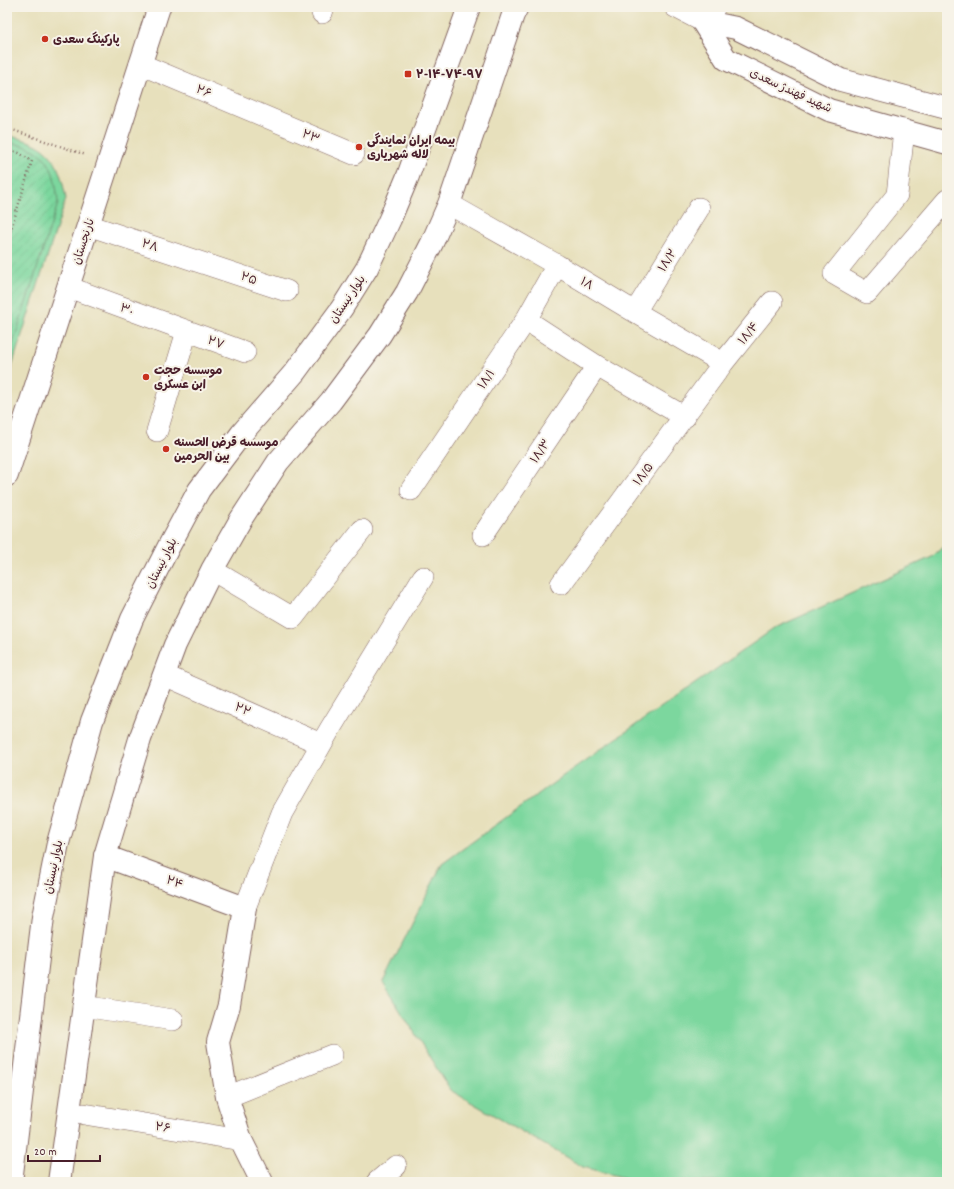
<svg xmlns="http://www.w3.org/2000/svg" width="954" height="1189" viewBox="0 0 954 1189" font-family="Dekko,'Playpen Sans Arabic',sans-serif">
<defs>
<pattern id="garden-furrows" width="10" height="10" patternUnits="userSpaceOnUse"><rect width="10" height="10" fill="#7cd79e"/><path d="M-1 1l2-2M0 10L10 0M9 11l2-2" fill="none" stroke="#6db888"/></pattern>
</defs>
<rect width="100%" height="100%" fill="#f7f3e8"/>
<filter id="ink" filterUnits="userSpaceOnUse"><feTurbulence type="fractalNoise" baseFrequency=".025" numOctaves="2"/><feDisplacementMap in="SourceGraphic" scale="8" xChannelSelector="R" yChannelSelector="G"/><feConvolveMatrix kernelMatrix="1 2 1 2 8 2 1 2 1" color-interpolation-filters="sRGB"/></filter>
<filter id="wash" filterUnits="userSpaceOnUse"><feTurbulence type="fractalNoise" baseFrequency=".012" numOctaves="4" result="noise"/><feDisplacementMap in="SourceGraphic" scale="16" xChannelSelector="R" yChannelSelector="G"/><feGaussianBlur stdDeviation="0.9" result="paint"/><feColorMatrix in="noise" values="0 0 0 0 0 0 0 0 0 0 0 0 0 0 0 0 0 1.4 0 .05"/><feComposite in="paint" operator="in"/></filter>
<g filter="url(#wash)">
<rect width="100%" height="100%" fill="#e7e0bc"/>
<path fill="#7cd79e" stroke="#637b64" d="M7 135C17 138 28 140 37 145 58 156 62 178 66 199L7 381Z
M947 543V1182H641L583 1167 450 1090 383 982 442 864 574 768 775 628 932 557Z"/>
<path fill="url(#garden-furrows)" stroke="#637b64" d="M7 142C16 144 26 146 34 150 54 160 56 184 58 203L7 362Z"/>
</g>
<g filter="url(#ink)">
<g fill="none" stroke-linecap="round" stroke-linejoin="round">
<defs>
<path id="minor" d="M675 7 702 21 715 7
M322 13 324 7
M140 64 354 154
M904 130 897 195 834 274 867 293 947 200
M449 204 557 265 635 312 723 363
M88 225 287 291
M68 287 245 352
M635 312 699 208
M526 320 597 366 685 417
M157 431 187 331
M411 490 526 320 557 265
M483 535 597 366
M212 570 293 618 362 530
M561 584 723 363 772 302
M164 675 321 744
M245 908 282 813 330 729 423 577
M83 1006 173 1020
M227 1097 332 1055
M84 1114 241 1140
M377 1182 396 1166"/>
<path id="tertiary" d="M702 21 726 59 829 110 947 143
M702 21 736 28 841 80 947 108
M7 475 159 7
M105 856 245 908 229 1005 218 1042 227 1097 241 1140 262 1182"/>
<path id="secondary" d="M11 1182 43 917 58 843 92 721 132 619 169 546 199 490 242 433 295 372 342 308 367 268 390 219 408 176 469 7
M59 1182 105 856 140 739 175 645 212 570 241 519 278 462 331 401 380 335 407 292 432 243 449 204 513 15 517 7"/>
</defs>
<use href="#minor" stroke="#81635e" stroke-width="22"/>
<use href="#tertiary" stroke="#81635e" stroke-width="24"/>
<use href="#secondary" stroke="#81635e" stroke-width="24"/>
<path stroke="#81635e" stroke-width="2.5" stroke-dasharray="1 3" stroke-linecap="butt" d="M7 128 86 155
M7 149 19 153 32 161 7 242
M7 207 17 211"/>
<use href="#minor" stroke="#fff" stroke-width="21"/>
<use href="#tertiary" stroke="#fff" stroke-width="22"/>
<use href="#secondary" stroke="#fff" stroke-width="22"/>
</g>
</g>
<g fill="#c8321e" stroke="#f7f3e8" stroke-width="1.5">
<circle cx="45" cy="39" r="4"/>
<rect x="404" y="70" width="8" height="8" rx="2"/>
<circle cx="359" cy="147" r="4"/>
<circle cx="146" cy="377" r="4"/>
<circle cx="166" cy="449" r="4"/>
</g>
<g text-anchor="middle" stroke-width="4" stroke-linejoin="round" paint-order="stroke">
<g font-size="12" font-weight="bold" fill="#4a1f2b" stroke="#f7f3e8" text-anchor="start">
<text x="53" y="43">پارکینگ سعدی</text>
<text x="416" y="78">۲-۱۴-۷۴-۹۷</text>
<text x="367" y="144">بیمه ایران نمایندگی<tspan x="367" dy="14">لاله شهریاری</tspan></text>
<text x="154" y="374">موسسه حجت<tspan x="154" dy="14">ابن عسکری</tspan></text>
<text x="174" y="446">موسسه قرض الحسنه<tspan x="174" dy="14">بین الحرمین</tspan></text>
</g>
<g font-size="12" fill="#4a1f2b" stroke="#f7f3e8">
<text transform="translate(791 90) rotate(25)" y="4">شهید فهندژ سعدی</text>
<text transform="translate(204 91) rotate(23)" y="4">۲۶</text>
<text transform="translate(311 136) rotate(23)" y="4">۲۳</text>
<text transform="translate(83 241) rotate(-72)" y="4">نارنجستان</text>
<text transform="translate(150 245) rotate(18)" y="4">۲۸</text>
<text transform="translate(667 260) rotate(-58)" y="4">۱۸/۲</text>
<text transform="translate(249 278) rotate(19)" y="4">۲۵</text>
<text transform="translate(587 283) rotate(31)" y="4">۱۸</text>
<text transform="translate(347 299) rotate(-56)" y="4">بلوار نیستان</text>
<text transform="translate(127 309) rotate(20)" y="4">۳۰</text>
<text transform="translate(748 333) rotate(-51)" y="4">۱۸/۴</text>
<text transform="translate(216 342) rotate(20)" y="4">۲۷</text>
<text transform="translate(486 379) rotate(-56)" y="4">۱۸/۱</text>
<text transform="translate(540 451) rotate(-56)" y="4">۱۸/۳</text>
<text transform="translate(643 474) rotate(-53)" y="4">۱۸/۵</text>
<text transform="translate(161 563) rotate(-63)" y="4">بلوار نیستان</text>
<text transform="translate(243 709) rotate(23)" y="4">۲۲</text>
<text transform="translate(53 867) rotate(-78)" y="4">بلوار نیستان</text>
<text transform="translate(175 882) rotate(20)" y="4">۲۴</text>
<text transform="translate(163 1127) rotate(9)" y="4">۲۶</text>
</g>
</g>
<rect width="954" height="1189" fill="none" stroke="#f7f3e8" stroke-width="24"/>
<path d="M28 1155v6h72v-6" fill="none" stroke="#4a1f2b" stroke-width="2"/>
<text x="34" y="1155" font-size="12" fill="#4a1f2b" stroke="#f7f3e8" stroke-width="3" paint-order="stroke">20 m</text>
</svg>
